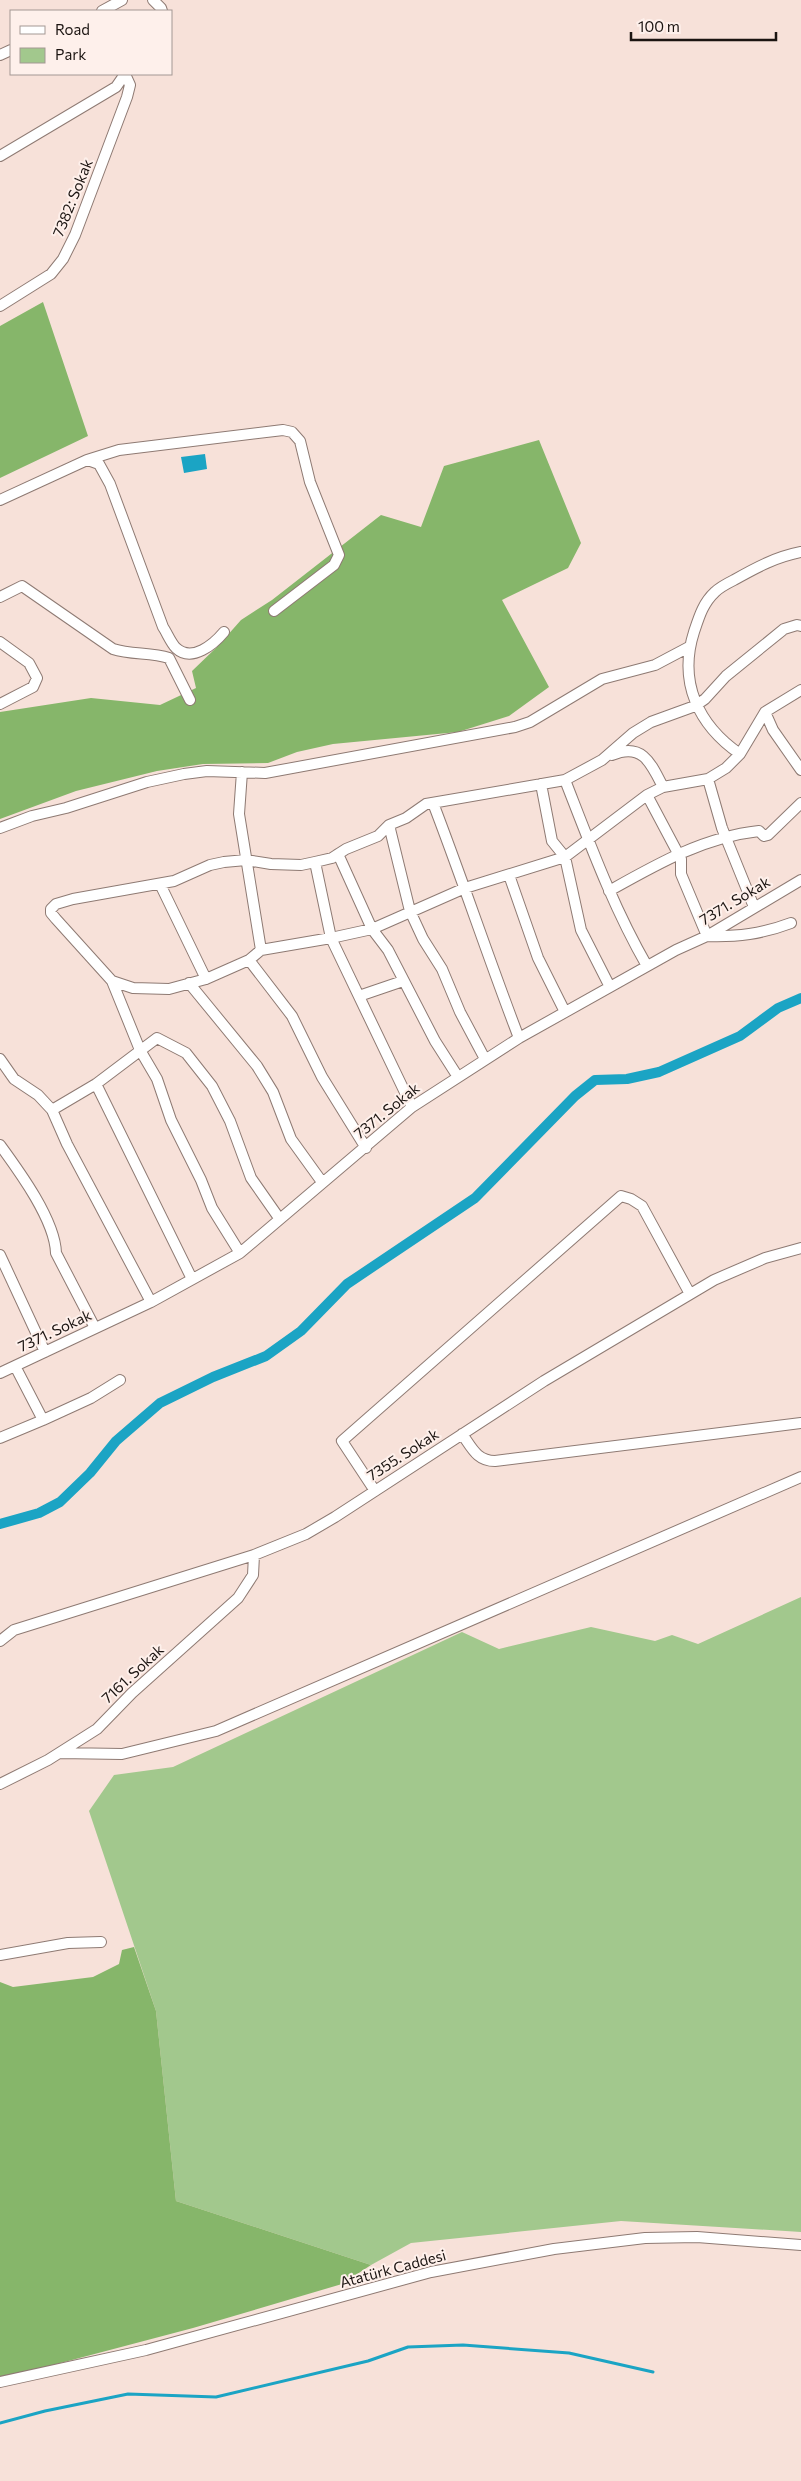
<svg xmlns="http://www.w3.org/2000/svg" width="801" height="2481" viewBox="0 0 801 2481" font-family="Commissioner,sans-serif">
<rect width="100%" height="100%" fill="#f7e1d9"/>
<path fill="#a2c88d" d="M801 1597V2232L621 2221 411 2243 371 2265 176 2201 156 2011 89 1811 114 1775 173 1767 462 1632 499 1649 591 1627 655 1641 672 1635 698 1644Z"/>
<path fill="#86b66a" d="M43 302 88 436 0 478V326Z
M539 440 581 543 568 568 502 600 549 687 509 716 458 732 333 744 297 752 268 763 203 764 157 771 76 791 0 819V712L91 698 160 705 196 688 192 671 218 646 241 620 272 600 381 515 421 527 444 466Z
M134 1947 156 2011 176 2201 371 2265 342 2284 193 2328 0 2379V1982L13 1987 93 1977 119 1964 122 1950Z"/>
<path fill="#1ba4c4" d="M205 454 207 469 184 473 181 457Z"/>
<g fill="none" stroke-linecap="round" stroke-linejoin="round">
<path stroke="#1ba4c4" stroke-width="3" d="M0 2423 45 2411 128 2394 216 2397 368 2361 408 2347 463 2345 569 2353 653 2372"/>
<path stroke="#1ba4c4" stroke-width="10" d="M0 1524 39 1513 60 1502 90 1473 116 1441 160 1403 213 1377 266 1356 301 1331 347 1284 475 1198 575 1096 595 1080 627 1079 659 1072 740 1036 778 1008 801 998"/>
<defs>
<path id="minor" d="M153 0 161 8 162 11
M102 11 122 0
M0 55 11 50
M0 156 116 87 125 74
M0 306 51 274 63 259 75 235 127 97 130 85 125 74
M88 460 99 464 110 484 163 627C167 633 171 643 176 648 192 663 214 644 224 632
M0 500 87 460 119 450 283 430 292 432 300 441 310 482 339 555 334 565 274 611
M0 597 22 586 113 649C131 655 151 652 169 658L190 700
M0 642 29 663 37 678 33 687 0 704
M765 712 773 730 801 770
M740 754C698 725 678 682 694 632 699 617 703 603 715 592 720 587 728 583 734 580 757 567 776 557 801 552
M612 755C642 742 651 763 663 787
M242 772 239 814 261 950
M708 779 722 828 754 907
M565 780C590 844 613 907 647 966
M541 784 552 841 565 857 581 930 610 987
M647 795 681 859V874L707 936C737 937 762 934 791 923
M433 803C463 881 489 960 519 1038
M389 825 410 911 423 939 442 969 460 1012 485 1059
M0 828 32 816 66 808 147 782 184 774 207 771 265 773 515 727 530 722 602 679 655 665 689 647
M338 854 372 929 388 950 435 1041 458 1077
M315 862 331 938 412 1107
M509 875 538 958 565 1012
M160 884 206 979
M609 891C657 864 704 837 759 831L764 836 768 835 801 803
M249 960 292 1016 322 1077 366 1148
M112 981 133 988 169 989 206 979 249 960 261 950 331 938 372 929 465 888 565 857 647 795 663 787 708 779 726 768 740 754 765 712 801 690
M189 983 257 1066 273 1092 291 1139 322 1182
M359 996 403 981
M0 1059 14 1079 38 1095 52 1110 67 1144 151 1302
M96 1084 192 1279
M52 1110 96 1084 157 1038 186 1053 212 1086 230 1121 251 1178 279 1218
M0 1145C19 1171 55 1220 56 1253L95 1328
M240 1253 212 1208 201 1180 171 1120 157 1079 140 1050 112 981 56 919 51 913V909L56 904 73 899 174 881 210 865 224 862 246 860 271 864 301 865 315 862 332 858 346 849 378 836 389 825 406 818 426 804 565 780 602 760 633 733 651 722 695 706 705 699 726 676 784 629 797 625 801 626
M0 1255 45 1352
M0 1373 151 1302 240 1253 412 1107 519 1038 676 950 707 936 801 880
M43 1420 91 1398 120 1380
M462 1434C472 1448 477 1461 495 1461L801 1423
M0 1438 43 1420 15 1366
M375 1491 342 1441 621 1196 631 1199 642 1206 690 1294
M0 1641 14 1630 254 1555 306 1534 335 1517 544 1381 714 1280 765 1258 801 1248
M60 1753 122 1754 216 1731 801 1477
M0 1784 48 1760 97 1729 132 1693 238 1598 253 1575 254 1555
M0 1955 68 1943 101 1942
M0 2382 146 2350 431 2272 554 2249 645 2238 697 2237 801 2245"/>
</defs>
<use href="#minor" stroke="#8e7a73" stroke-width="12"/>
<use href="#minor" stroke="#fff" stroke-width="10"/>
</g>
<g text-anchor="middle" stroke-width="4" stroke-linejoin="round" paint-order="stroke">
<g font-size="15" fill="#1b1411" stroke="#fef0eb">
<text transform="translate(73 198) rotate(-68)" y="5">7382: Sokak</text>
<text transform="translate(735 901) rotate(-31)" y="5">7371. Sokak</text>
<text transform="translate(387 1111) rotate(-39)" y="5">7371. Sokak</text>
<text transform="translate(55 1331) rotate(-25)" y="5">7371. Sokak</text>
<text transform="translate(403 1455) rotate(-33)" y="5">7355. Sokak</text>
<text transform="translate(133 1674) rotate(-43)" y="5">7161. Sokak</text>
<text transform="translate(393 2269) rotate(-15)" y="5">Atatürk Caddesi</text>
</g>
</g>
<rect x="10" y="10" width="162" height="65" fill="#fef0eb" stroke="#a39894"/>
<rect x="20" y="26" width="25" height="8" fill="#ffffff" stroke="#a39894"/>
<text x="55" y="35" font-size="15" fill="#1b1411">Road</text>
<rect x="20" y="48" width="25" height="15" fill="#a2c88d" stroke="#a39894"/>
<text x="55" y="60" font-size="15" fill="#1b1411">Park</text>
<path d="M631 32v8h145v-8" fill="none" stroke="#1b1411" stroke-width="2.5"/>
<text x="638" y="32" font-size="15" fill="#1b1411" stroke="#fef0eb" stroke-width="4" paint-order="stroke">100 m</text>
</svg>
